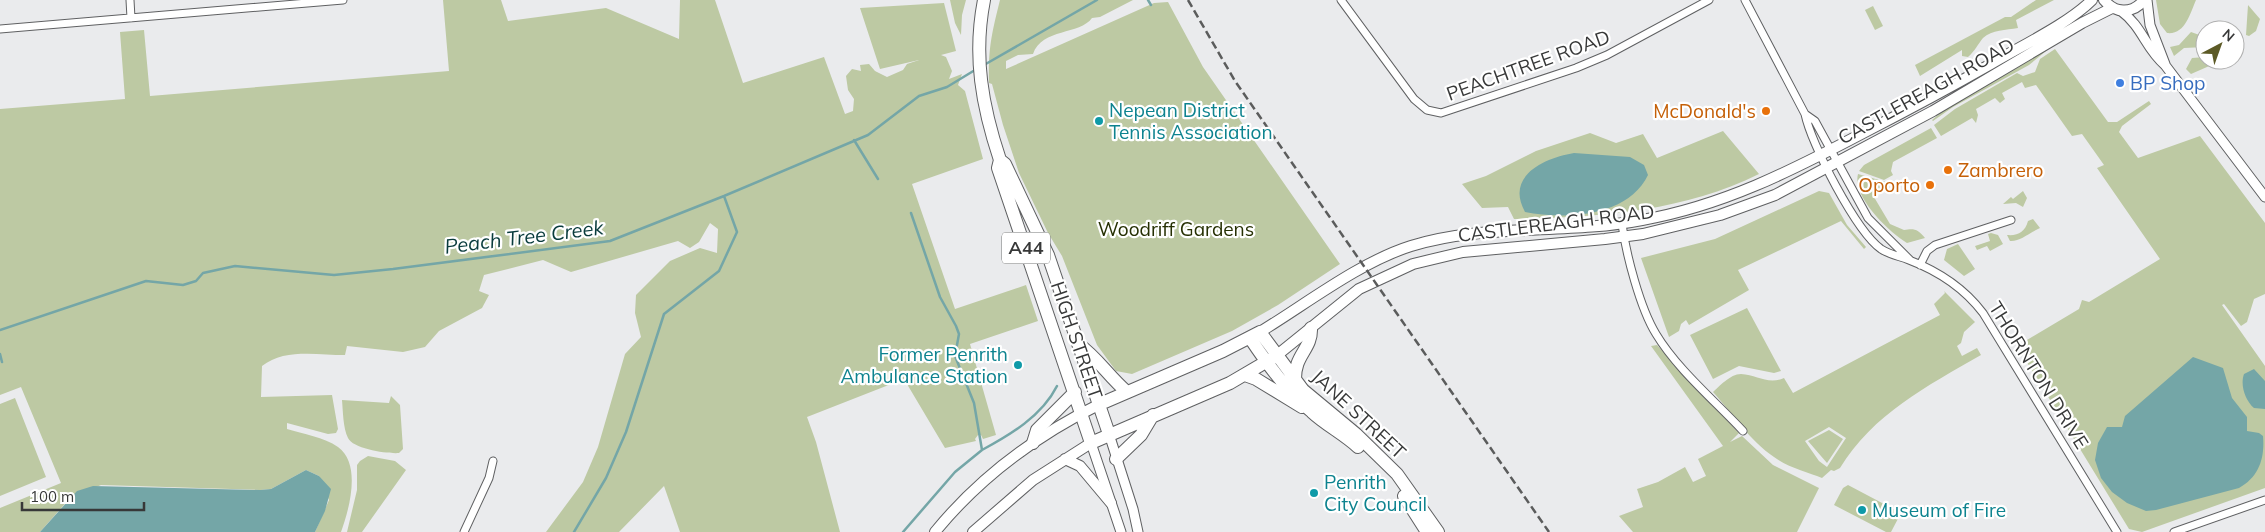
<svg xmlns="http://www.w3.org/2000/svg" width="2265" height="532" viewBox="0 0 2265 532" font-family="Mulish,sans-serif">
<rect width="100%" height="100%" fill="#eaebed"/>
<path fill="#bdc9a3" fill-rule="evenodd" d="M443 0H501L508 21 606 8 679 39 680 0H715L743 83 824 57 845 114 853 111 854 99 848 90 846 76 852 69 861 71 860 65 869 64 875 71 887 77 903 70 907 64 919 60 880 69 860 8 944 3 956 51 941 55 946 57 952 71 949 79 962 74 958 85 965 91 983 159 912 184 955 309 1026 285 1038 321 970 344 996 435 983 439 981 435H978L975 439 976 441 945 448 904 379 807 417 816 442 840 532H680L664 486 619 532H546L583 482 598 447 625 354 641 337 635 313 636 295 670 261 700 248 717 253 718 229 710 223 699 242 690 248 678 241 571 272 543 260 484 275 479 291 489 295 482 308 439 331 425 347 403 352 347 346 345 355C318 355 284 348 262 366L261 397 332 395 338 429 336 433 328 434 287 423V429C303 434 324 437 338 447 362 464 349 510 341 532H315L329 500 319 476 306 470 271 489 260 490 101 485 71 497 40 532H0V508L61 483 21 387 0 395V109L125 99 120 32 144 30 150 96 449 71Z
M950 0H966L962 15 961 35 955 23Z
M1000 0H1133L1100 17 1092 18C1080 35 1042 28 1033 54L1018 55 1006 61V69L1154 3 1168 2 1203 67 1340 264 1278 305 1232 331 1132 374 1116 371 1097 345 1062 256 1048 233 1019 173 1003 125 992 84 989 83C988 48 992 32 1000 0Z
M2036 0H2054L2016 20 2018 28C2006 30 1992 30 1983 38 1978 44 1975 51 1968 57L1962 56V50L1920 76 1915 65 2005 17H2011Z
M2156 0H2196C2190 14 2185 35 2167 33L2160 24Z
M2248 5 2260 19 2256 31 2249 36 2246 35Z
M1873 6 1883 26 1875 30 1865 10Z
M2191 32 2205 37V47L2184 48 2174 56 2170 47 2179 45Z
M2051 47 2029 65 1953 107 1933 121 1932 120 1944 110Z
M2055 49 2108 122H2117L2149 101 2151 104 2122 126 2119 132 2138 158 2200 136 2265 223V294L2254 299 2247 322 2241 326 2224 304 2222 305 2265 366V488L2142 532 2129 529 2017 346 2079 309 2082 300 2089 302 2160 259 2097 168 2104 165 2082 134 2072 136 2036 85 2025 88 2022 82 2002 93 2005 99 2000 103 1995 98 1976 109 1978 115 1976 123 1972 118 1941 136 1934 125 1955 109 2017 73 2023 76 2035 72 2040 59Z
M2205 57V60H2223L2191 74 2186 69 2192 58Z
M1931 128 1937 138 1893 162 1891 171 1893 175 1884 180 1859 171 1864 165Z
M1723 131 1759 174C1683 212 1598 217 1514 219L1508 207 1482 208 1462 184 1486 176 1536 151 1590 133 1616 143 1643 134 1657 158Z
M1858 174 1886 182 1887 184 1877 192 1874 197 1890 224 1904 230C1914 228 1918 229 1925 238L1907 243C1889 232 1852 197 1858 174Z
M1819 191 1829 193 1847 225 1866 247 1864 249 1841 221 1738 270 1749 290 1689 325 1686 320 1681 324 1679 331 1669 337 1641 258 1715 239Z
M2023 191 2027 198 2023 207 2016 203 2003 204 2011 197 2013 199Z
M2033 219 2040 228C2030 232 2020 242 2010 241L2007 235C2018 236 2025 232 2028 221Z
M1991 233 1998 235 2003 244 1990 251 1987 246 1977 250 1975 246 1990 241 1988 234Z
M1958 244 1975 269 1964 276 1944 260 1947 249Z
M1944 291 1975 322 1964 332 1961 343 1957 346 1962 356 1977 348 1981 355C1927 386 1873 414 1840 468L1834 471 1831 470 1822 478C1808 472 1789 468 1774 457 1750 441 1732 413 1713 392 1719 387 1730 374 1741 374 1757 375 1768 385 1784 378L1793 393 1940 315 1934 304 1945 293ZM1829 427 1846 438 1827 467 1819 461 1805 441Z
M1747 308 1781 371 1774 373 1739 366 1713 379 1690 335Z
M1657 345 1739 433 1730 442 1742 436 1773 465 1819 488 1797 532H1633L1619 516 1643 507 1637 489 1658 482 1685 467 1693 482 1706 476 1698 459 1723 446 1651 346Z
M391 396 400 405 403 449 399 453C388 454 353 449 348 438 343 428 343 411 342 400L389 403Z
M15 398 46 477 0 496V404Z
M1829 430 1843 439 1827 463 1808 441Z
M368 456 395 461 406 470 362 532H347L357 490V465L360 461Z
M1848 485 1901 513 1891 532H1886L1834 505 1843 488Z"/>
<path fill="#74a6a7" d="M1574 153 1630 157 1644 165 1648 175C1628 217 1565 220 1525 212 1505 176 1544 158 1574 153Z
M2193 357 2223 368 2232 398 2247 417V431L2259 433 2263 436C2265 458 2259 477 2239 488L2156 510 2146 511 2127 503 2112 492 2101 478 2095 460 2098 443 2107 427H2122L2125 416Z
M2254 369 2265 381V409L2254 408C2245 400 2240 385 2244 374Z
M306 470 319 476 331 489 325 511 315 532H40L77 491 93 486 260 490 271 489Z"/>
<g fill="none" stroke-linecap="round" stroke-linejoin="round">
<path stroke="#74a6a7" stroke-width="2.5" d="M1148 0 1151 5
M984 65 1097 0
M854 140 878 179
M0 330 146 281 183 285 196 281 203 273 235 266 334 275 393 269 610 241 724 196 868 135 919 96 947 87 975 70
M0 354 2 362
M982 450C1010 435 1042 416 1057 386
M574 532 606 478 626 432 664 314 719 271 737 232 724 196
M903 532 955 472 982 450 974 403 955 356 959 334 956 326 940 297 911 213"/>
<defs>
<path id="street" d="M130 0 131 18
M1341 0 1414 99 1427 110 1441 113 1576 68 1607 55 1709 0
M1745 0 1805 114C1811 144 1856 231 1881 249 1890 255 1899 256 1909 260 1938 271 1964 288 1983 313L2117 532
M0 29 343 0
M1805 114 1815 121 1868 218 1910 260
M1622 224C1626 254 1640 308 1656 334 1677 369 1715 401 1743 431
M1920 265 1927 251 1935 245 2011 220
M464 532 489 478 493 461
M2174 532 2265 500"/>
<path id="secondary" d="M2147 0 2150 25 2165 64
M2120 10C2143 27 2145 48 2165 65L2265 197
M1109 434 1133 509 1138 532
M1091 443 1121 532"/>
<path id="primary" d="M2104 0C2115 14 2133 14 2144 0
M1260 332C1306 304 1360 262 1411 246 1485 223 1566 235 1642 220 1722 206 1791 171 1863 133 1906 111 1949 88 1991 64 2021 46 2068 24 2092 0
M1276 356 1359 289 1413 264 1463 252 1605 239 1643 234 1720 215 1775 195 1933 111 2082 23 2112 8
M1065 459 1080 466 1111 503
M935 532C979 478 1037 435 1100 404
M973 532 1033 480 1091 443"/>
<path id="highway" d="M984 0C973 56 982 106 1000 160L1005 164 1048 255 1109 434
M1000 160 998 168 1091 443 1230 383 1276 356
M1250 338C1268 365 1287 391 1312 412 1326 425 1344 434 1358 447
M1078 344C1097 357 1109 377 1127 392
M1245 375 1256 379 1302 407
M1295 381C1294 354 1312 350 1311 328
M1100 404 1223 351 1260 332 1303 390 1356 434 1397 474 1438 532
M1033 443 1037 430 1075 392
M1116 459 1141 435 1153 415
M1404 496 1427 532"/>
</defs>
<use href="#street" stroke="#5f6062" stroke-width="9"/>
<use href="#secondary" stroke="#5f6062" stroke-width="11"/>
<use href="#primary" stroke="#5f6062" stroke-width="12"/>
<use href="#highway" stroke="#5f6062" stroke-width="14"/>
<use href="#street" stroke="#fff" stroke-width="7"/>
<use href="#secondary" stroke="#fff" stroke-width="9"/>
<use href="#primary" stroke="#fff" stroke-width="10"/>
<use href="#highway" stroke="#fff" stroke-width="12"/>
<path stroke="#5b5c5c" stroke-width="2.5" stroke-dasharray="8 4" stroke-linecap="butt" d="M1188 0 1235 81 1549 532"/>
</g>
<circle fill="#3f7fe0" stroke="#fff" stroke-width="2" cx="2120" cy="83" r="5"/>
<g fill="#e8710a" stroke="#fff" stroke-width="2">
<circle cx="1766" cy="111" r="5"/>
<circle cx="1948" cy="170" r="5"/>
<circle cx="1930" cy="185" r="5"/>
</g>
<g fill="#0f9aa8" stroke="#fff" stroke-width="2">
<circle cx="1099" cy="121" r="5"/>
<circle cx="1018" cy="365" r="5"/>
<circle cx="1314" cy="493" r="5"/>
<circle cx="1862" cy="510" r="5"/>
</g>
<g text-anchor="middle" stroke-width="4.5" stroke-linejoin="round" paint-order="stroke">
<rect fill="#fff" stroke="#737474" stroke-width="1" x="1002" y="232.5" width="48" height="31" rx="4"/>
<g font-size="18" font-weight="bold" fill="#373838">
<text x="1026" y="254">A44</text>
</g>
<g font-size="19" fill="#373838" stroke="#fff">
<text transform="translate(1528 65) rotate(-20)" y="7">PEACHTREE ROAD</text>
<text transform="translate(1926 91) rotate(-29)" y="7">CASTLEREAGH ROAD</text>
<text transform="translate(1556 223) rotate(-7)" y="7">CASTLEREAGH ROAD</text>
<text transform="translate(1077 340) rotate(71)" y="7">HIGH STREET</text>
<text transform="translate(2039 375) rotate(58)" y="7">THORNTON DRIVE</text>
<text transform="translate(1359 414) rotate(43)" y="7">JANE STREET</text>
</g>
<g font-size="19" fill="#366cbe" stroke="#fff" text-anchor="start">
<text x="2130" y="90">BP Shop</text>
</g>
<g font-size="19" fill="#0d838f" stroke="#fff" text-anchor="start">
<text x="1109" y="117">Nepean District<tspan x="1109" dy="22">Tennis Association</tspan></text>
<text x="1008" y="361" text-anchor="end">Former Penrith<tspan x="1008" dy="22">Ambulance Station</tspan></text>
<text x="1324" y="489">Penrith<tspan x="1324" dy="22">City Council</tspan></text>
<text x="1872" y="517">Museum of Fire</text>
</g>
<g font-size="19" fill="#c56008" stroke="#fff" text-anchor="end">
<text x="1756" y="118">McDonald's</text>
<text x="1958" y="177" text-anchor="start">Zambrero</text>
<text x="1920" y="192">Oporto</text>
</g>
<g font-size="19" fill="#263003" stroke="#fff">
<text x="1176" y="236">Woodriff Gardens</text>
</g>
<g font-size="20" font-style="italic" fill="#093b3c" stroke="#fff">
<text transform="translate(524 237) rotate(-7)" y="7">Peach Tree Creek</text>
</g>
</g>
<g transform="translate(2220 45) rotate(41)"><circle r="24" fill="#ffffff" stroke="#afafaf"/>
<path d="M0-4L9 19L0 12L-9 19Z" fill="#5c5a26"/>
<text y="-8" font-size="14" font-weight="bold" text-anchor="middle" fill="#373838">N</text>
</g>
<path d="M22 502v8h122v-8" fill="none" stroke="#373838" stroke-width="2.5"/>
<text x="30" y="502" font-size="15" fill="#373838" stroke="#ffffff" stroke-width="4" paint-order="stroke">100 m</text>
</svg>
